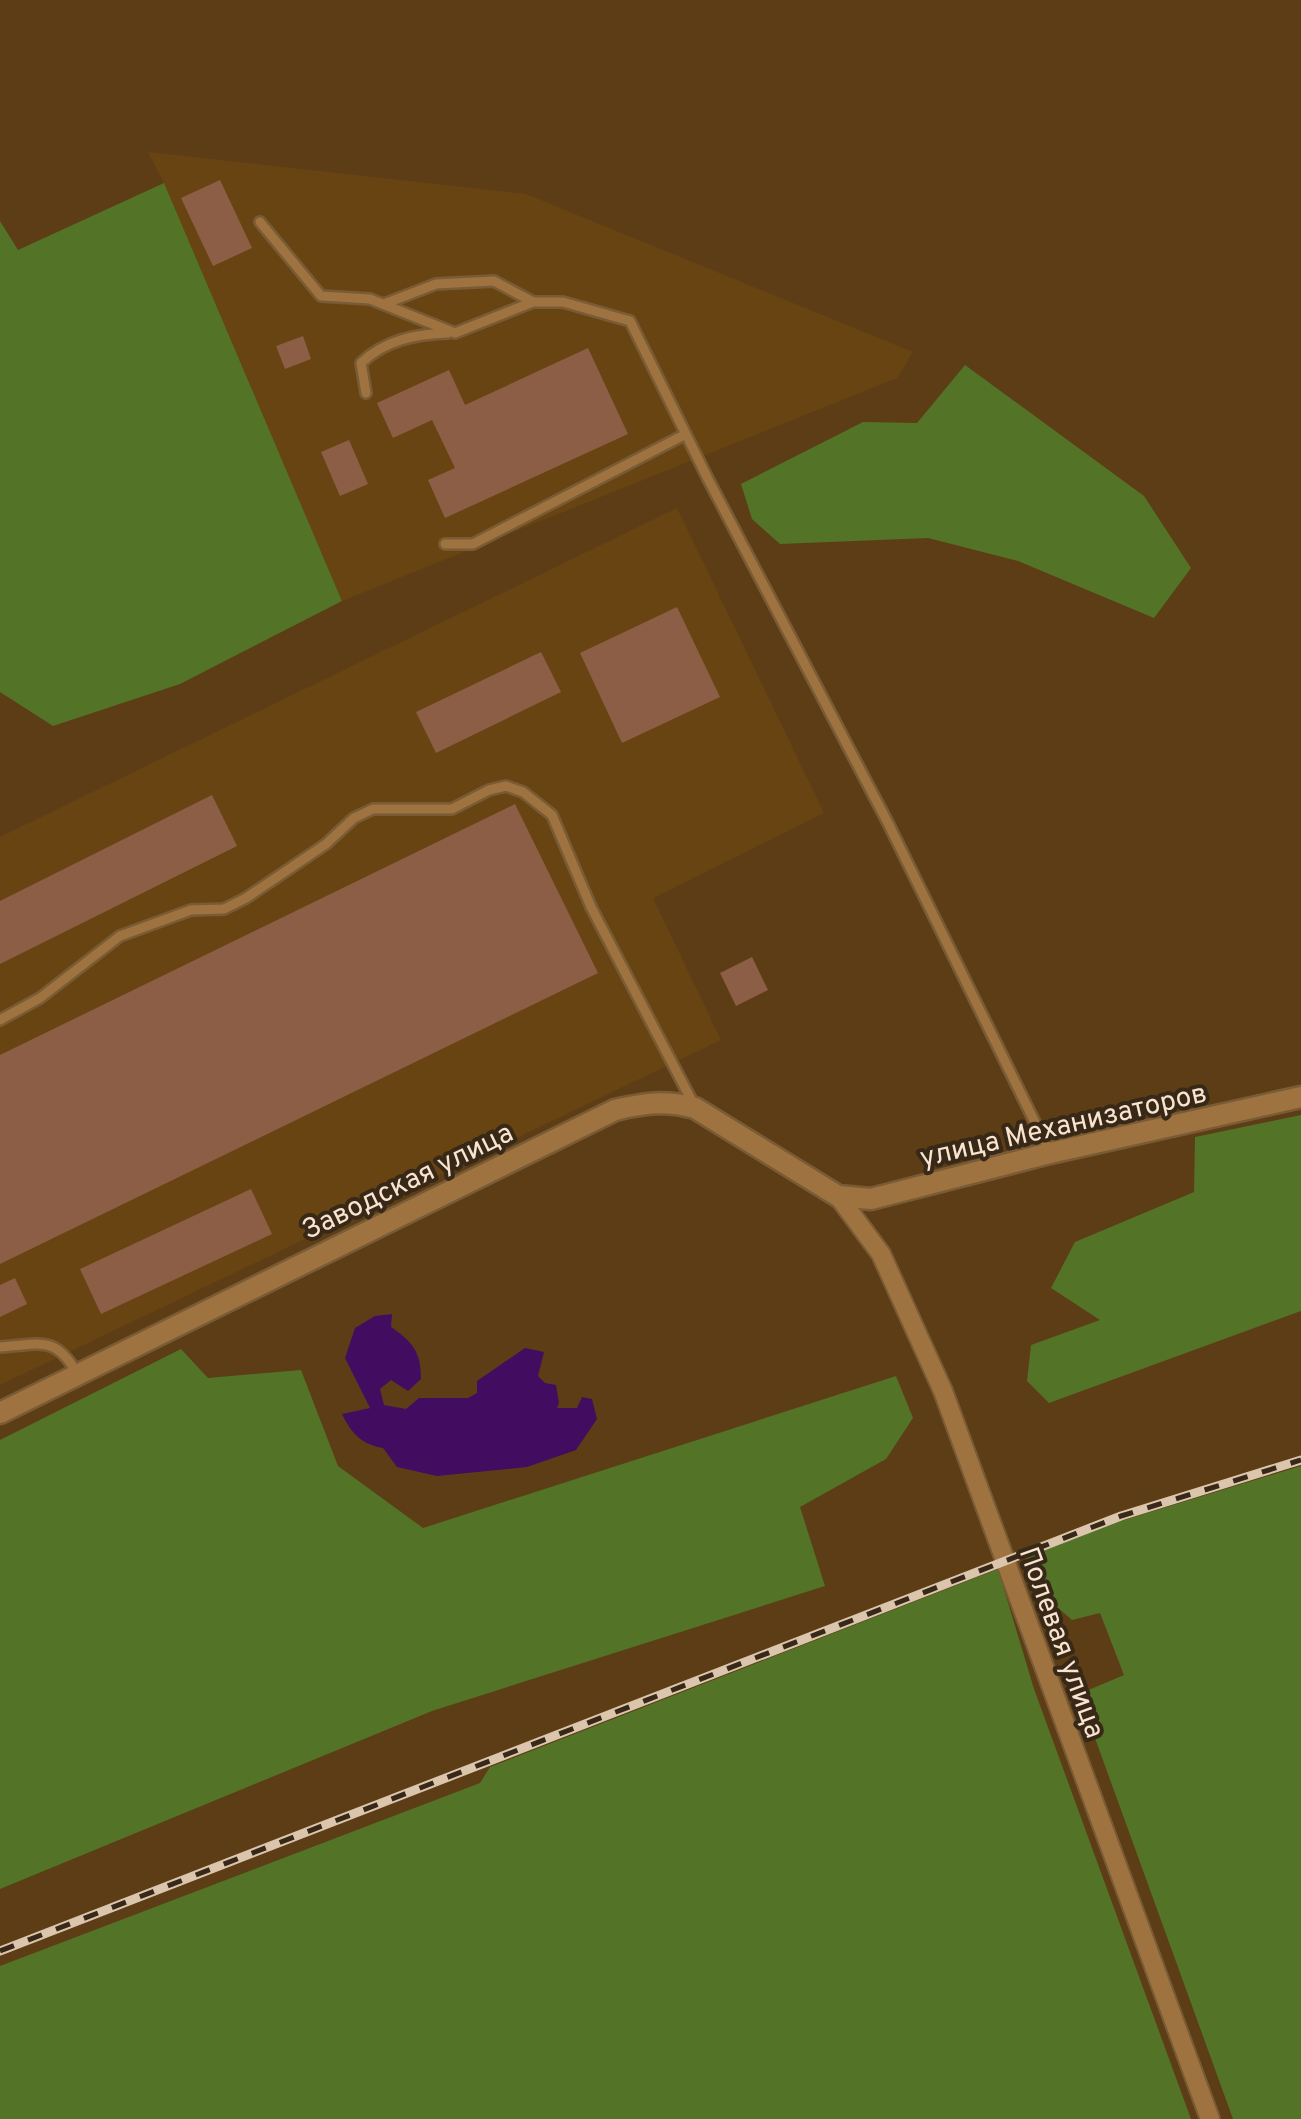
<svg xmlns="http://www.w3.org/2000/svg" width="1301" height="2119" viewBox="0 0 1301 2119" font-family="Overpass,sans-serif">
<rect width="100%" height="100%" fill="#5d3d15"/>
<path fill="#694413" d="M148 152 526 194 913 352 897 378 342 601 164 183Z
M677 508 824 813 653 898 721 1040 0 1385V837Z"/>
<path fill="#537327" d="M164 183 342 601 180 684 53 726 0 692V221L18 250Z
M965 365 1144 496 1191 568 1154 618 1018 561 928 538 780 544 752 519 741 484 863 422 917 423Z
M1301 1115V1311L1049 1403 1027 1381 1031 1345 1100 1320 1051 1288 1075 1242 1194 1192 1195 1137Z
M181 1349 208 1378 301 1370 338 1466 423 1528 896 1376 913 1418 886 1459 800 1507 825 1586 432 1711 0 1889V1440Z
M1301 1466V2119H1233L1079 1694 1124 1675 1100 1613 1072 1620 1037 1590 1023 1551Z
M998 1569 1034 1689 1191 2119H0V1966L480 1783 490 1767Z"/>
<path fill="#420d60" d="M392 1314 391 1327C413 1342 421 1352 421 1379L408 1391 391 1380 380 1389 384 1405 406 1409 419 1398H468L477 1393V1381L525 1348 544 1352 538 1376 545 1383 556 1385 559 1403 557 1408H577L582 1397 592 1399 597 1419 576 1450 527 1467 437 1476 397 1467 383 1448C361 1444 351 1433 342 1414L370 1408 345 1358 355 1328 375 1316Z"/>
<path fill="#8c5e45" d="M220 180 252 248 213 266 181 198Z
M303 336 311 359 285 369 276 346Z
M588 348 628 434 445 518 428 480 455 468 432 420 393 438 377 403 449 370 465 405Z
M349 440 368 484 340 496 321 452Z
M677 607 720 697 622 743 580 653Z
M541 652 561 692 436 753 416 712Z
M212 795 237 846 0 964V901Z
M515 804 598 973 0 1264V1055Z
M752 957 768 990 736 1006 720 973Z
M251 1189 272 1234 101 1314 80 1269Z
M15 1278 27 1304 0 1317V1285Z"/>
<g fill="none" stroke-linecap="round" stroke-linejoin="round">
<defs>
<path id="service" d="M260 222 321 296 370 299 455 333 533 302H563L630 321 708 479 888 823 1049 1151
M384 304 436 284 494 281 533 302
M366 393 361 363C385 340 416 334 448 333
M445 544H473L686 434
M0 1020 40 998 120 936 191 910 224 909 246 898 326 844 354 818 373 809H452L489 790 506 786 523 792 552 815 591 907 694 1105
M0 1347C40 1345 54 1334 77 1373"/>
<path id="minor" d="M838 1196 881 1254 943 1391 1210 2119"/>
<path id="tertiary" d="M0 1413 615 1110C644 1103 666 1100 695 1108L838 1196 871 1199 1050 1153 1301 1097"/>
</defs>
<use href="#service" stroke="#795b36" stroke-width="14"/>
<use href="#minor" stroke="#795b36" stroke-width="22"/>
<use href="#tertiary" stroke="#795b36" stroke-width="25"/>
<use href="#service" stroke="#9f733f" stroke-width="9"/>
<use href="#minor" stroke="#9f733f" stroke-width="18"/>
<use href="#tertiary" stroke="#9f733f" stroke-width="20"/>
<defs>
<path id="rail" d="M0 1951 1121 1516 1301 1460"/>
</defs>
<use href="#rail" stroke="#dbc5ad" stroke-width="9"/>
<use href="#rail" stroke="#372817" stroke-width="5" stroke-dasharray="15" stroke-linecap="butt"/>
</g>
<g text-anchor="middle" stroke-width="8" stroke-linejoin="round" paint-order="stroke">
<g font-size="28" fill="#f8e4cf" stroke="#372817">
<text transform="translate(1063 1124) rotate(-13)" y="10">улица Механизаторов</text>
<text transform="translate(407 1180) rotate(-26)" y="10">Заводская улица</text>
<text transform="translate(1063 1642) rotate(70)" y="10">Полевая улица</text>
</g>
</g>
</svg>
